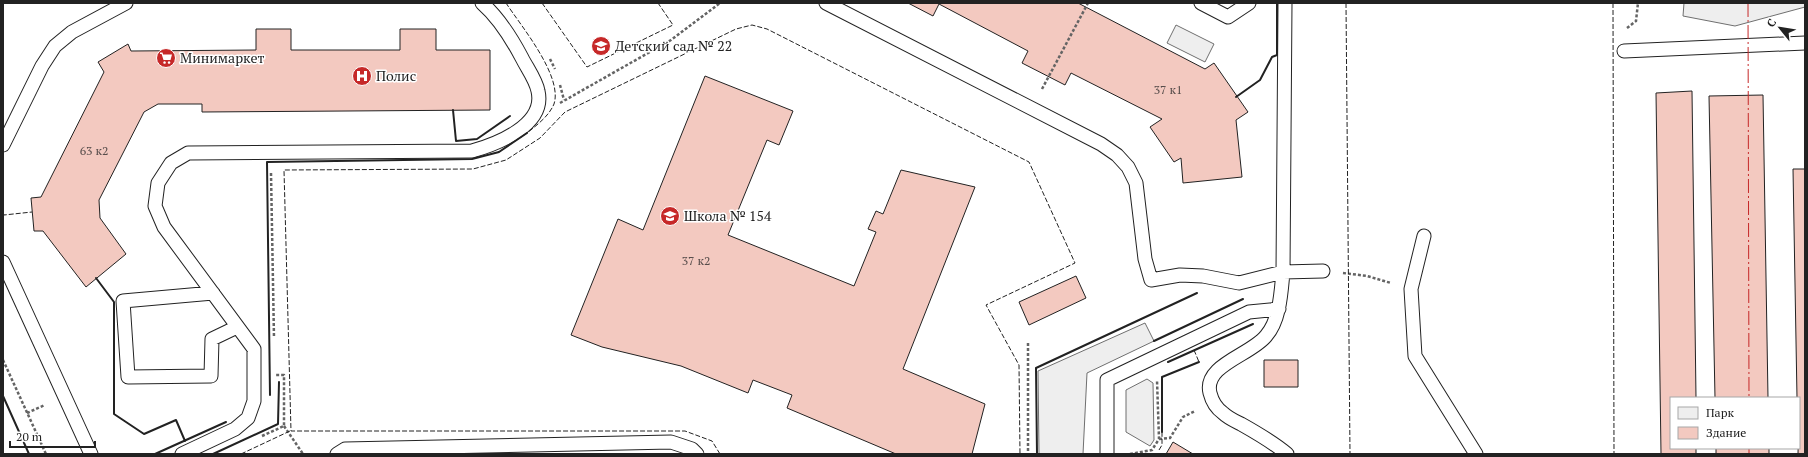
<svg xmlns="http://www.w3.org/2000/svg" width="1808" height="457" viewBox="0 0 1808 457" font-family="'PT Serif',serif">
<rect width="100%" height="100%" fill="#fff"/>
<path fill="#eee" stroke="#6f6f6f" d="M1684 3H1805V7L1735 26 1683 16Z
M1176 25 1214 44 1205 62 1167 43Z
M1145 323 1154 341 1087 373 1083 454H1039L1038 371Z
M1147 379 1153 383 1154 440 1150 446 1126 432V390Z"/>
<path fill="#f3c9c0" stroke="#222" d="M908 3H1078L1205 69 1214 63 1248 112 1236 120 1242 177 1183 183 1181 158 1174 162 1150 127 1162 119 1071 73 1065 85 1022 63 1028 51 939 4 933 16Z
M256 29H291V50H400V29H436V50H490V110L202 112V104H158L144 112 99 200 100 218 126 254 86 287 43 231H34L31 198 41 197 104 72 98 62 128 44 131 51 256 50Z
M705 76 793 111 779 145 767 140 728 235 854 286 876 232 868 229 876 211 883 214 901 170 975 187 903 369 985 404 972 454H896L787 408 792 395 753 380 748 393 681 366 602 347 571 335 618 219 643 230Z
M1692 91 1696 398H1671V448H1696V454H1661L1656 93Z
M1763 95 1768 398H1715L1709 96Z
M1793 169H1805V454H1798L1799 398H1797Z
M1076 276 1086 298 1029 325 1019 302Z
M1264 360H1298V387H1264Z
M1173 442 1193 454H1166Z
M1716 448H1769V454H1716Z"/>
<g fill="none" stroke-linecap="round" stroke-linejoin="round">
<defs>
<path id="lane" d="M826 3 1101 144 1117 155 1128 167 1136 183 1145 259 1151 280 1180 275 1203 276 1239 283 1283 272 1323 271
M1201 3 1228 17 1249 3
M1285 3 1283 272C1281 293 1280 320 1266 336 1251 355 1203 365 1210 393 1212 401 1216 408 1223 413 1228 418 1235 421 1241 424 1257 433 1273 442 1287 454
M1624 51 1805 43
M3 145 42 66 55 46 72 32 126 3
M1424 236 1411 289 1415 356 1476 454
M3 262 91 454
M213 293 123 301 128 377 211 376 212 339 237 327
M182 454 235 429 248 418 254 401V349L164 227 155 206 158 183 171 163 188 153 472 151C497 144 546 125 538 91 536 80 527 68 522 58 512 39 498 17 482 3
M337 454 345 449 671 442 692 449 697 454
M1107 454V380L1249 312 1279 309"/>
</defs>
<use href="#lane" stroke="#222" stroke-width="15"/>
<path stroke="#646464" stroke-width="2.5" stroke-dasharray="3 2" stroke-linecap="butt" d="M1627 28 1636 21 1638 3
M550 59 555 69
M560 85 564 100
M1042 89 1088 3
M560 103 671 40 720 3
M271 173 274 338
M1343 273 1367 276 1391 283
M1028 343V454
M3 360 46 454
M27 413 45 405
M284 426 303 454
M262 436 284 426V375H275
M1159 439 1170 438 1183 417 1195 411
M1130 454 1152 450 1159 439 1157 380"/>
<use href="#lane" stroke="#fff" stroke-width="13"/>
<path stroke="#222" stroke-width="1" stroke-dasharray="5 2" stroke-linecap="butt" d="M506 3C521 26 563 76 554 104 549 116 537 125 527 133
M542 3 587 67 673 25 658 3
M1346 3 1350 454
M1613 3 1614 454
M3 213 4 215 32 212
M1194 350 1199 362
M1159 450 1162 445V432
M241 454 290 431
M720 454 712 441 685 431H291L284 170 473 169 506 160 540 138 565 112 736 29 752 25 767 29 1029 162 1075 263 986 305 1019 365 1020 454"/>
<path stroke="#222" stroke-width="2" d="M1236 97 1260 80 1272 57 1277 55V3
M453 110 456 141 477 139 510 116
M96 278 114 302V414L144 434 176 420 185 441
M1154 341 1243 299
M1168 362 1253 324
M270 395 267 162 472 159 499 152 527 133
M3 396 29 454
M1162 432V377L1199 362
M155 454 226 422
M213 454 278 424 279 382
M1037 454 1036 368 1197 293"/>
<path stroke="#c62828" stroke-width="1" stroke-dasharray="14 3 2 3" stroke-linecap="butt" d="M1748 3 1749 398
M1749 448V454"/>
</g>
<defs>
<symbol id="school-disc" viewBox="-11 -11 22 22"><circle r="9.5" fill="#c62828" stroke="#fff"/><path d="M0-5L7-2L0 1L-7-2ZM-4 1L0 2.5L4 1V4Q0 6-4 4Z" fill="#fff"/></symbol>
<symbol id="supermarket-disc" viewBox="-11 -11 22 22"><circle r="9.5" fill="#c62828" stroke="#fff"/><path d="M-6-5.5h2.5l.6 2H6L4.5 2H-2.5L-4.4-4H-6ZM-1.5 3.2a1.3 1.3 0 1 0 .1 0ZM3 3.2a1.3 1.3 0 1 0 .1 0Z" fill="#fff"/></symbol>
<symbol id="hospital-disc" viewBox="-11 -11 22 22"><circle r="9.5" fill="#c62828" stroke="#fff"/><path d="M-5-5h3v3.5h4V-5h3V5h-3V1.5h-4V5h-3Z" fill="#fff"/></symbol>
</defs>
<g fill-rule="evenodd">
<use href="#school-disc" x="590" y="35" width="22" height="22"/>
<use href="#supermarket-disc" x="155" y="47" width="22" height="22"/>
<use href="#hospital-disc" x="351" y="65" width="22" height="22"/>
<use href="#school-disc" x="659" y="205" width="22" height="22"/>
</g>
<g text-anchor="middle" stroke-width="3" stroke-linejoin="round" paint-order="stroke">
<g font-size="12" fill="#564c4a">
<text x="1168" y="94">37 к1</text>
<text x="94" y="155">63 к2</text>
<text x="696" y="265">37 к2</text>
</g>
<g font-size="14" fill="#222" stroke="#fff" text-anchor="start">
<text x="615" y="51">Детский сад № 22</text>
<text x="180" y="63">Минимаркет</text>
<text x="376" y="81">Полис</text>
<text x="684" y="221">Школа № 154</text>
</g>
</g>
<rect width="1808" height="457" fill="none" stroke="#222222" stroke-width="8"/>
<rect x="1670" y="397" width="130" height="52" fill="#ffffff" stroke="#a7a7a7"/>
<rect x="1678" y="407" width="20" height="12" fill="#eeeeee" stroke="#a7a7a7"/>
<text x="1706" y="417" font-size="12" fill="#222222">Парк</text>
<rect x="1678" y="427" width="20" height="12" fill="#f3c9c0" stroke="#a7a7a7"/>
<text x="1706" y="437" font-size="12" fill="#222222">Здание</text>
<g transform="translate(1780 28) rotate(300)" stroke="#ffffff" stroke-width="3" paint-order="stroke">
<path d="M0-3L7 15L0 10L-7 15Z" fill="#222222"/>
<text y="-6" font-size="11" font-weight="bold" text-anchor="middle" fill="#222222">С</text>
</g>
<path d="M10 441v6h85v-6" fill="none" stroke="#222222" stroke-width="2"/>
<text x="16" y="441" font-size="12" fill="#222222" stroke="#ffffff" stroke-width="3" paint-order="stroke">20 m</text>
</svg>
